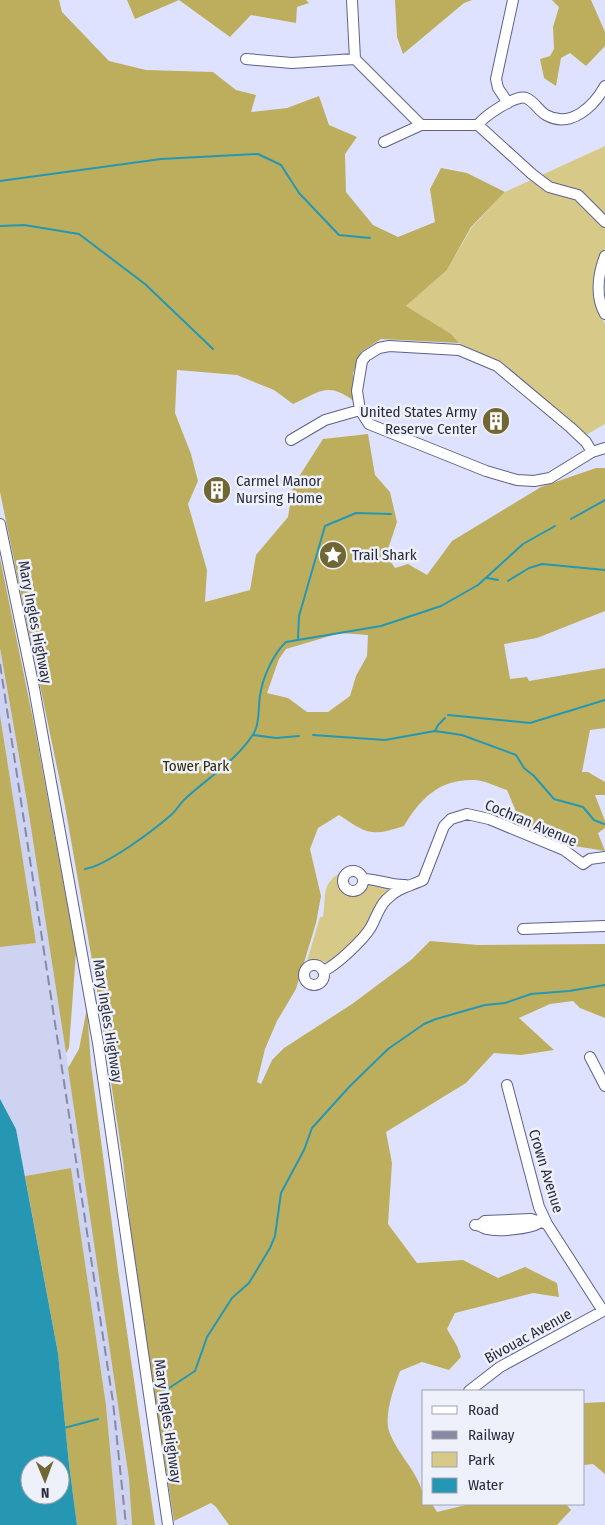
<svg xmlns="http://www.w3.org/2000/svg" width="605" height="1525" viewBox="0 0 605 1525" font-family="'Fira Sans Condensed',sans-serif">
<rect width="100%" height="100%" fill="#dee2ff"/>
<path fill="#ced3f2" d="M0 648 27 802 82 1156 129 1479 132 1525H117L106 1405 71 1168 25 1176 16 1129 0 1108V947L36 943 0 715Z"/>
<path fill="#d7ca89" d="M605 146V259L594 288 596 306 605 324V424L586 435 491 359 459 343 450 334 406 306 447 270 472 227 505 192Z
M345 870 340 884C344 894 353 897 362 891L367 883 392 889C374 916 356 943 329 963L318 960 307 961 320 917H323C327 896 319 883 345 870Z"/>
<path fill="#bdae5d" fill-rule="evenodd" d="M0 0H59L62 12 109 61 146 70 213 72 236 90 256 95 251 112 287 108 319 96 329 125 357 137 345 154 346 192 373 225 398 237 435 222 430 189 441 168 467 173 505 192 471 227 447 270 406 306 451 334 459 343 381 339 361 352 353 373 354 401C327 381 320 392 293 404L274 390 237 375 177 370 175 413 191 454 198 481 188 504 207 570 205 602 250 590 256 555 288 517 293 486 323 439 368 434 375 475 390 492 397 522 386 555 395 568 408 564 427 575 452 541 541 487 596 468H605V611L537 638 504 644 510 679 527 677 529 681 605 668V728L590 730 582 772H588L605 782V795H595L605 821V828L598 833 605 851 562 844 523 828 507 790C497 787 484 780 474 780 439 779 420 799 404 826 370 837 368 834 339 815L318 828 310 849 321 896 316 923 296 989 277 1021 265 1049 257 1082 261 1084 272 1060 284 1048 352 1004 411 960 430 941 478 945 605 944V1018L580 1008 573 1001 550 1004 519 1018 554 1050 521 1055 494 1053 466 1083 386 1132 392 1163 388 1224 417 1263 463 1260 498 1278 525 1267 557 1283 559 1297 533 1293 455 1313 447 1329 457 1346 461 1357 449 1370 422 1362 400 1371C394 1387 384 1415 389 1431 398 1457 424 1476 424 1504H432L437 1512 470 1504H566L571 1510 557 1525H229L216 1507 211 1503 174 1521 136 1277 123 1161 96 983 65 806 0 492ZM340 633 368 635 367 656 356 676 350 696 328 712H307L288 698 267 693 279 659 286 649Z
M127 0H179L135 19Z
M179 0H306L309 3 297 7 296 23 251 15 230 37Z
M395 0H472L464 3 403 54 397 37Z
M552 0H591L605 32V46L586 66 570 53 561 58 556 86 544 78 540 59 550 56 554 49 553 27 559 7Z
M0 558 33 719 76 952 69 1048 66 1053 27 802 0 648Z
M0 715 36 943 0 947Z
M87 1008 91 1065 119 1277 155 1525H132L129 1479 68 1068 79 1049Z
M71 1168 106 1405 117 1525H77L69 1464 58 1353 25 1176Z
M605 1402V1474L593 1464 584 1465V1403Z"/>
<path fill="#2697b3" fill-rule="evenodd" d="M0 1099 16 1129 58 1353 69 1464 77 1525H0ZM30 1465H60V1495H30Z"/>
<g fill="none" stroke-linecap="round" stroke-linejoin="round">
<path stroke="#2697b3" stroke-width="2" d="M0 181 161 159 258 154 281 165 299 193 339 235 370 238
M0 226 24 225 79 234 145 284 213 349
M571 519 605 500
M487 578 498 580
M508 581 529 568 542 564 605 570
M298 639 299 616 325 526 356 513 391 514
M448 715 530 723 605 700
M435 731 438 725 445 718
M253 735 276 738 299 736
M313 735 385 740 435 731 462 735 516 755 524 768 534 776 554 799 583 807 594 820 604 824
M85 869C106 866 154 830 171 815 177 810 180 803 186 798 209 777 237 760 254 733 260 723 258 707 260 696 262 679 273 654 286 642L381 626 441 606 478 585 523 544 555 526
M160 1394 195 1371 207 1337 232 1298 249 1283 270 1248 275 1236 281 1193 304 1150 312 1128 350 1086 388 1049 424 1024 436 1019 485 1005 505 1003 531 994 569 991 605 985
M64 1428 98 1419"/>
<defs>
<path id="minor" d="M352 0 355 59 421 125H478L532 174 549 187 578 195 605 222
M246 59 292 63 355 59
M508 103 498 88 496 79 513 0
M478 125C483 117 516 94 526 98 534 101 539 111 546 115 571 129 594 106 605 86
M384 142 421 125
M605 256C598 274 595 297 605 314
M291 440 325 420 360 410
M592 452 586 442 570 427 497 366 459 350 389 346 379 348 366 356 362 361 357 391 360 410 369 424 486 471 517 480 534 481 550 478 592 452 605 448
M0 524 34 688 98 1043 168 1525
M343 881a10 10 0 1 1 20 0a10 10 0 1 1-20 0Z
M363 879C368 877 393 886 405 885
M523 929 605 926
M304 975a10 10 0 1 1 20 0a10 10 0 1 1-20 0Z
M323 971C336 966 364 939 371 927 376 918 379 907 386 900 397 888 410 886 423 880L444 826 451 819 467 814 489 819 564 850 583 864 590 859 605 857
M590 1057 605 1086
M507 1085 539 1207 547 1224 603 1311
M475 1225C481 1225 482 1228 487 1229 498 1232 529 1229 539 1223
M480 1225 485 1221 531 1219 547 1224
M469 1391 500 1367 605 1310"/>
</defs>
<use href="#minor" stroke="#5e628b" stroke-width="12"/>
<use href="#minor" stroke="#fff" stroke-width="10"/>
<path stroke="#878aa2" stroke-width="2" stroke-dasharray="10 5" stroke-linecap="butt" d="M0 664 113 1402 126 1525"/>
</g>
<defs>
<symbol id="building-disc" viewBox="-11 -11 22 22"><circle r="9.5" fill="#716734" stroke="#eff1fa"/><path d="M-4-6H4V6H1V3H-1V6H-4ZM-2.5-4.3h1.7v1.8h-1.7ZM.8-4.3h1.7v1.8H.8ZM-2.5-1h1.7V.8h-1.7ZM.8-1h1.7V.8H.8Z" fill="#fff"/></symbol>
<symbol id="sight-disc" viewBox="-11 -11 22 22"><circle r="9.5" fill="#716734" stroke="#eff1fa"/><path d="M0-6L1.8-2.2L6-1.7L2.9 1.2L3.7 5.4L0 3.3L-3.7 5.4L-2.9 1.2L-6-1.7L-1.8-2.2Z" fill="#fff"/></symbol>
</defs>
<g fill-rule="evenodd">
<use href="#building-disc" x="480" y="405" width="32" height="32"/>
<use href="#building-disc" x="201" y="474" width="32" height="32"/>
<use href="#sight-disc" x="317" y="539" width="32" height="32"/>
</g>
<g text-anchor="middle" stroke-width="5" stroke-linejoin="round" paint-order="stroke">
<g font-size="15" fill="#2a2c3e" stroke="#eff1fa" text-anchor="start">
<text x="477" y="417" text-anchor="end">United States Army<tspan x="477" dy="17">Reserve Center</tspan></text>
<text x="236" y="486">Carmel Manor<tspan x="236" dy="17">Nursing Home</tspan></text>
<text x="352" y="560">Trail Shark</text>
</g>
<g font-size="15" fill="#2a2c3e" stroke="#eff1fa">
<text transform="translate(35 622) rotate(79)" y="5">Mary Ingles Highway</text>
<text transform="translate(531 823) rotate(23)" y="5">Cochran Avenue</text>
<text transform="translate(108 1021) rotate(81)" y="5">Mary Ingles Highway</text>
<text transform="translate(546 1171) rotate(73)" y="5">Crown Avenue</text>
<text transform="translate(528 1336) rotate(-29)" y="5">Bivouac Avenue</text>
<text transform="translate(168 1421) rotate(82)" y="5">Mary Ingles Highway</text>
</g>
<g font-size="15" fill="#322b06" stroke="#eff1fa">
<text x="196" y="771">Tower Park</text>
</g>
</g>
<rect x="422" y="1390" width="162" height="115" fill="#eff1fa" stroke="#a0a2af"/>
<rect x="432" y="1406" width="25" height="8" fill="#ffffff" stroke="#a0a2af"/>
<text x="468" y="1415" font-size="15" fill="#2a2c3e">Road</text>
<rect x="432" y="1431" width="25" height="8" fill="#878aa2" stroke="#a0a2af"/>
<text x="468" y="1440" font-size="15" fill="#2a2c3e">Railway</text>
<rect x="432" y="1452" width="25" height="15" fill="#d7ca89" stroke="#a0a2af"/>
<text x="468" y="1465" font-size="15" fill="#2a2c3e">Park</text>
<rect x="432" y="1478" width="25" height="15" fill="#2697b3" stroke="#a0a2af"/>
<text x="468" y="1490" font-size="15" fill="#2a2c3e">Water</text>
<g transform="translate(45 1480) rotate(179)"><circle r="24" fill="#eff1fa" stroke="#a0a2af"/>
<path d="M0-4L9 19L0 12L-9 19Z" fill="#716734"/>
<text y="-8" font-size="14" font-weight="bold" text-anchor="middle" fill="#2a2c3e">N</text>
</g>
</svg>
